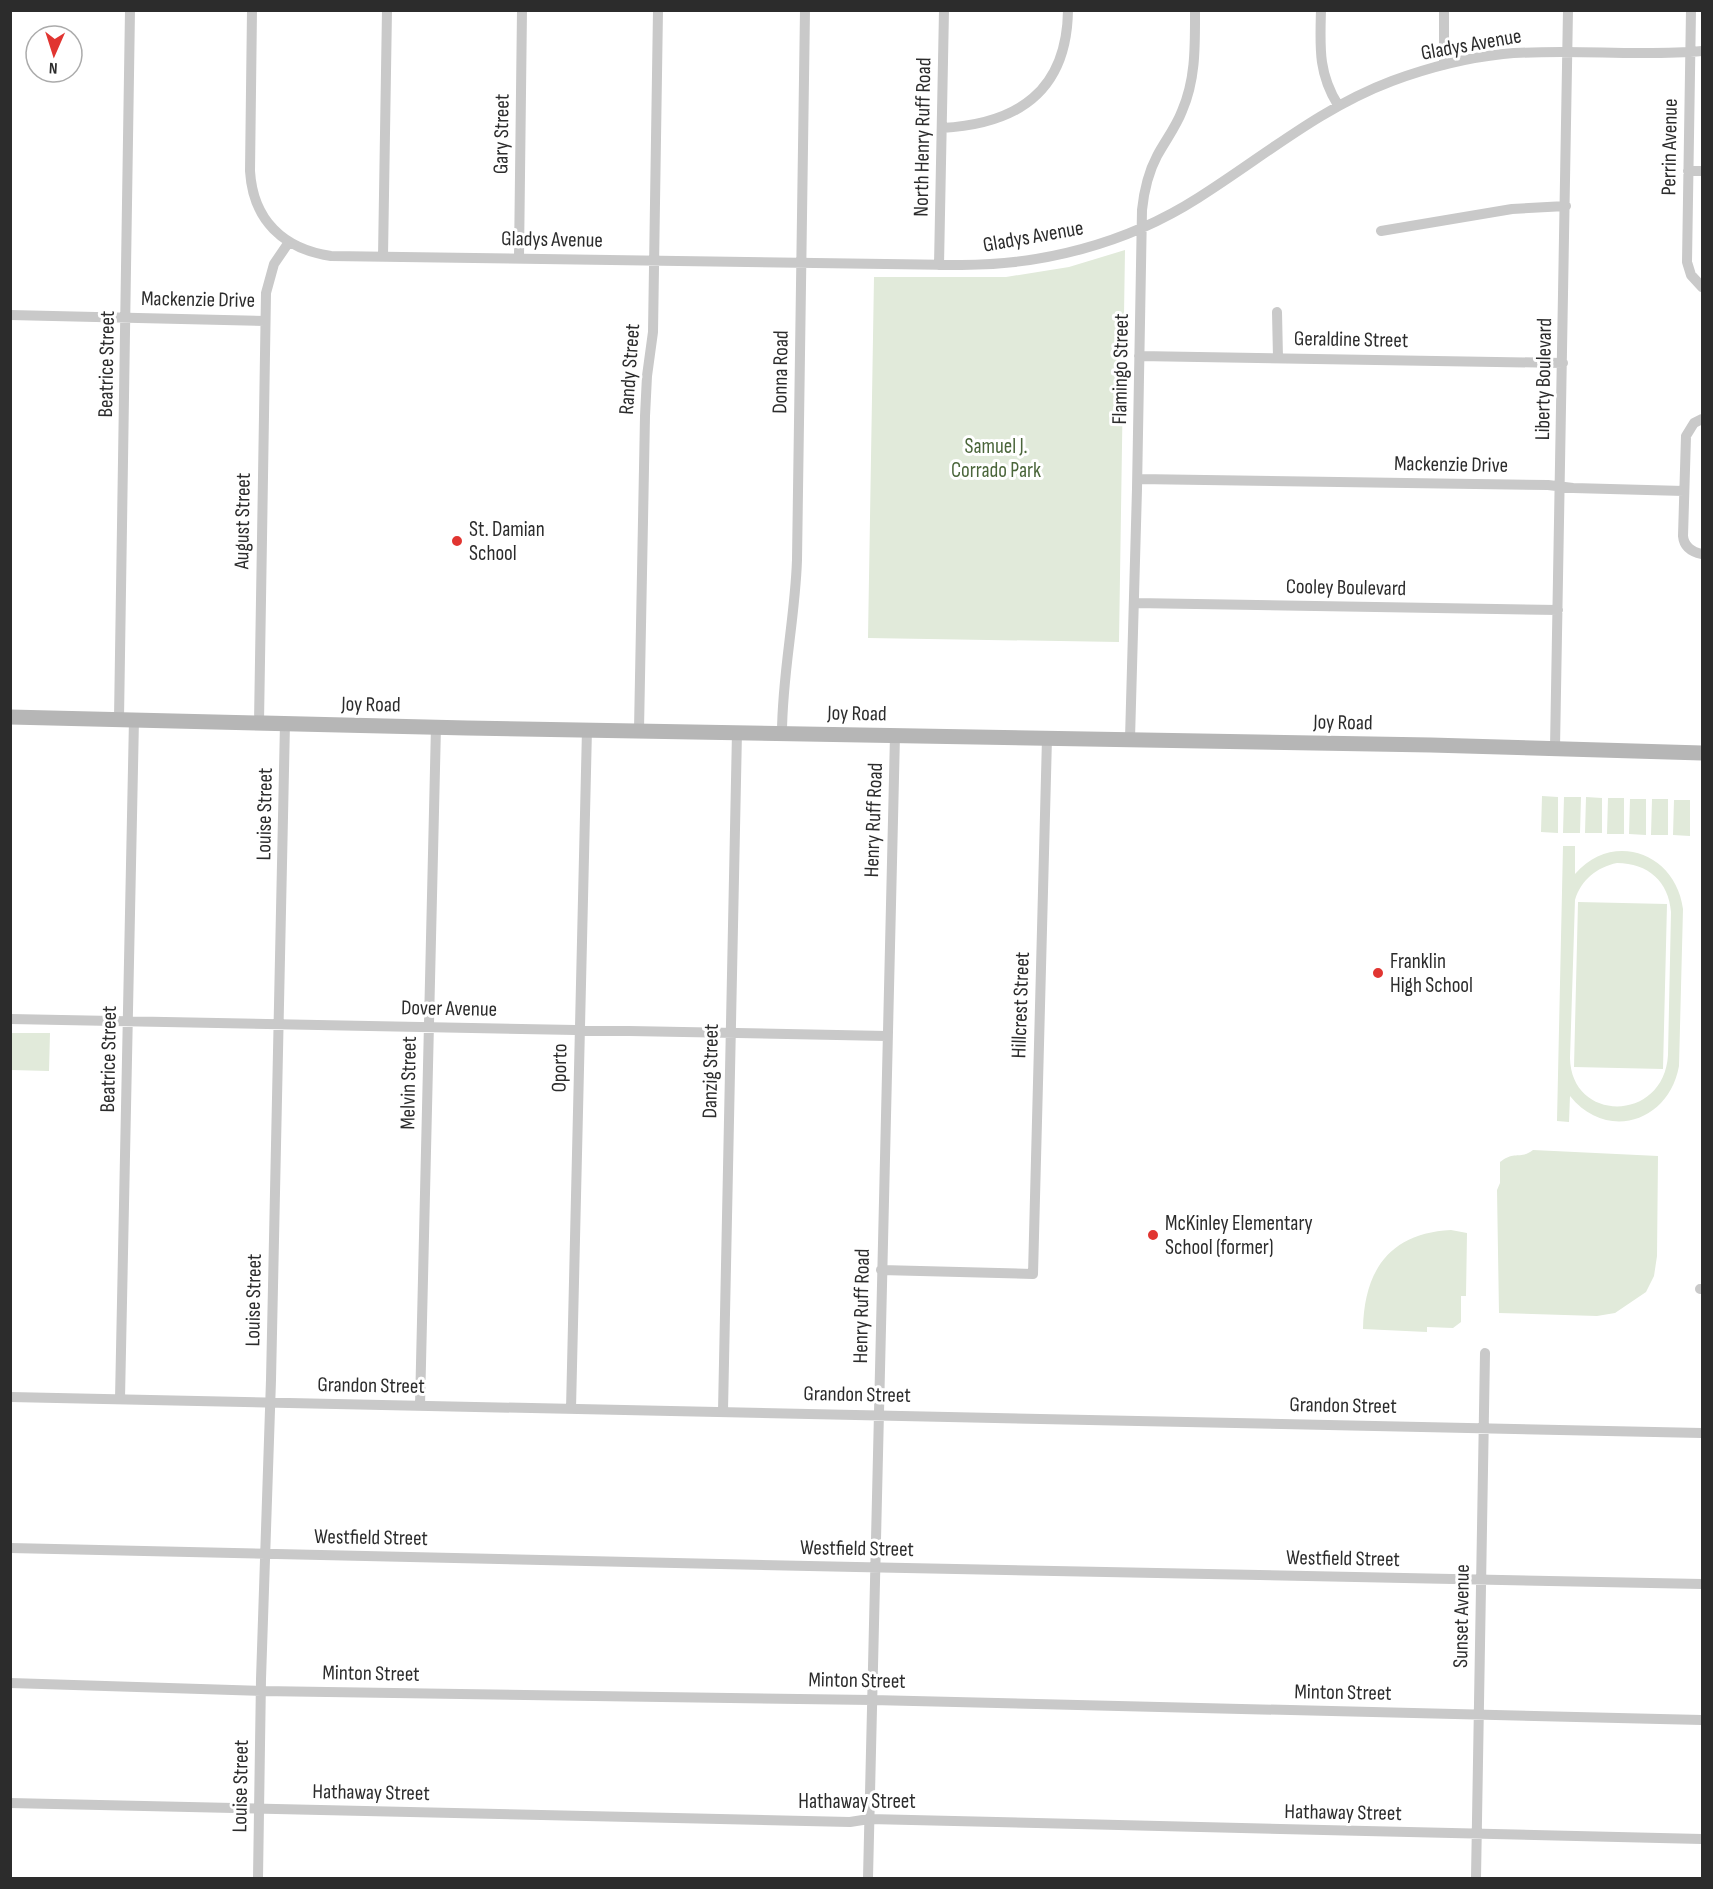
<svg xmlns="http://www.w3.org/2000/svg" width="1713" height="1889" viewBox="0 0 1713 1889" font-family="'Sofia Sans Condensed',sans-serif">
<rect width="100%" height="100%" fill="#fff"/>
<path fill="#e1eada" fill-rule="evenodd" d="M1125 250 1119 642 868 638 874 277H1006L1069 267Z
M1542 796 1558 797V833L1541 832Z
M1564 797H1581L1580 833H1563Z
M1586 797 1602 798V833H1585Z
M1608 798H1624V834H1607Z
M1630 799H1646V835L1629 834Z
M1652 799H1668V835H1651Z
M1674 800H1690V836L1673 835Z
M1563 846H1575V874C1613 830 1676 853 1683 909L1679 1066C1669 1122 1607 1142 1570 1096L1569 1122 1557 1121ZM1617 863C1648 863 1669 882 1671 912L1668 1055C1664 1123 1571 1123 1570 1058L1575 900C1581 880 1597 867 1617 863Z
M1578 902 1667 904 1663 1069 1574 1067Z
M11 1033H50L49 1071 11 1070Z
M1533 1150 1658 1156 1657 1256 1654 1276 1646 1292 1615 1313 1597 1316 1499 1313 1497 1190 1500 1183V1162C1515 1150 1520 1160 1533 1150Z
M1451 1230 1467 1233 1466 1296H1461V1322L1453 1328 1427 1327V1332L1363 1329C1364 1270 1390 1233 1451 1230Z"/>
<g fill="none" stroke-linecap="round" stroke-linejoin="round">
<path stroke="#c9c9c9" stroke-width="10" d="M252 10 250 171C253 220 283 249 331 256L956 265C1040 266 1126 244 1198 198 1263 157 1320 108 1392 81 1427 68 1465 58 1503 54 1569 48 1636 57 1702 51
M1321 10C1320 47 1318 73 1338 105
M1691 10 1687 262 1691 275 1702 287
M1444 65V10
M942 128C1018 124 1067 91 1068 10
M1688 171H1702
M1381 231 1512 209 1566 206
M383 256 387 10
M519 258 522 10
M939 265 944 10
M1277 312 1278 358
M10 315 265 321
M1139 356 1563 363
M1702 419 1694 423 1686 436 1683 536C1684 547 1692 552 1702 554
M1138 479 1548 485 1573 488 1684 491
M1135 603 1558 610
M119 719 130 10
M259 722 266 293 274 264 289 242
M639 730 645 416 647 376 653 332 658 10
M782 733C782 675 795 619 797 560L805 10
M1130 739 1137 489 1142 210C1144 191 1148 173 1157 156 1165 141 1176 127 1182 111 1196 79 1195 45 1195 10
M1555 748 1568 10
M10 1019 887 1036
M881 1270 1033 1274 1047 738
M1700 1289H1702
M10 1397 1702 1433
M120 1399 134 719
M420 1406 436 726
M571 1409 587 729
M723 1411 737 732
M10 1548 856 1567 1702 1584
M10 1683 261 1691 872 1700 1702 1720
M10 1803 850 1822 869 1819 1702 1839
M258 1878 261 1679 271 1380 285 723
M868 1878 895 735
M1476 1878 1485 1353"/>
<path stroke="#b6b6b6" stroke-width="15" d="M10 717 467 728 1431 745 1702 753"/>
</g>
<g fill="#e13531" stroke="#fff" stroke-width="2">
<circle cx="457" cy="541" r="6"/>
<circle cx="1378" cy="973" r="6"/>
<circle cx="1153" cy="1235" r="6"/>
</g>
<g text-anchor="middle" stroke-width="6" stroke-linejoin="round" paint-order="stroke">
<g font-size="21" fill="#2c2c2c" stroke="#fff">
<text transform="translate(1471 44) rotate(-10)" y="7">Gladys Avenue</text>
<text transform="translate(501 134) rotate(-89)" y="7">Gary Street</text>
<text transform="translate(922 137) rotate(-89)" y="7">North Henry Ruff Road</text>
<text transform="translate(1669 147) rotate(-89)" y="7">Perrin Avenue</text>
<text transform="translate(1033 236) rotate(-10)" y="7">Gladys Avenue</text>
<text transform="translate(552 239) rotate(1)" y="7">Gladys Avenue</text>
<text transform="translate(198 299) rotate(1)" y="7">Mackenzie Drive</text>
<text transform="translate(1351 339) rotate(1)" y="7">Geraldine Street</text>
<text transform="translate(106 364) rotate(-89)" y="7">Beatrice Street</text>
<text transform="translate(629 369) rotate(-86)" y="7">Randy Street</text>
<text transform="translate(1120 369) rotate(-89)" y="7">Flamingo Street</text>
<text transform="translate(780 372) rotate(-89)" y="7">Donna Road</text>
<text transform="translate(1543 379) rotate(-89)" y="7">Liberty Boulevard</text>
<text transform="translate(1451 464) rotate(1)" y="7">Mackenzie Drive</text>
<text transform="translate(242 521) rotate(-89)" y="7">August Street</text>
<text transform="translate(1346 587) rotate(1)" y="7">Cooley Boulevard</text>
<text transform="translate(371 704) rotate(1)" y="7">Joy Road</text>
<text transform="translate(857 713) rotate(1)" y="7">Joy Road</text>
<text transform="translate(1343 722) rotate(1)" y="7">Joy Road</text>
<text transform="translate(264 814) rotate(-89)" y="7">Louise Street</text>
<text transform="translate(873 820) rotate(-88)" y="7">Henry Ruff Road</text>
<text transform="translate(1020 1005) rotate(-88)" y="7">Hillcrest Street</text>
<text transform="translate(449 1008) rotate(1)" y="7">Dover Avenue</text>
<text transform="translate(108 1059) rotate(-89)" y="7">Beatrice Street</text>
<text transform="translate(559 1068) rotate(-89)" y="7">Oporto</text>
<text transform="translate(710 1071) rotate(-89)" y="7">Danzig Street</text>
<text transform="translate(408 1083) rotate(-89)" y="7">Melvin Street</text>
<text transform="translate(253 1300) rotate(-89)" y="7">Louise Street</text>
<text transform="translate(861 1306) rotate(-89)" y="7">Henry Ruff Road</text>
<text transform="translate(371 1385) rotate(1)" y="7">Grandon Street</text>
<text transform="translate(857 1394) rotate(1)" y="7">Grandon Street</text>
<text transform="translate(1343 1405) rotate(1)" y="7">Grandon Street</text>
<text transform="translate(371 1537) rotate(1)" y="7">Westfield Street</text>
<text transform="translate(857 1548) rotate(1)" y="7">Westfield Street</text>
<text transform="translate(1343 1558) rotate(1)" y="7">Westfield Street</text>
<text transform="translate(1461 1616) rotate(-89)" y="7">Sunset Avenue</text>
<text transform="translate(371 1673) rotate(1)" y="7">Minton Street</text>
<text transform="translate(857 1680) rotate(1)" y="7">Minton Street</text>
<text transform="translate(1343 1692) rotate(1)" y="7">Minton Street</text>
<text transform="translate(240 1786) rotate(-89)" y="7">Louise Street</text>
<text transform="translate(371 1792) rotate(1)" y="7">Hathaway Street</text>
<text x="857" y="1808">Hathaway Street</text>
<text transform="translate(1343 1812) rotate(1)" y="7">Hathaway Street</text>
</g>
<g font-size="21" fill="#4b663b" stroke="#fff">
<text x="996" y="453">Samuel J.<tspan x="996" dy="24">Corrado Park</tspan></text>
</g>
<g font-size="21" fill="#2c2c2c" stroke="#fff" text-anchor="start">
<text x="469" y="536">St. Damian<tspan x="469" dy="24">School</tspan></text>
<text x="1390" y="968">Franklin<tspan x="1390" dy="24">High School</tspan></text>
<text x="1165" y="1230">McKinley Elementary<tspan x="1165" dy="24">School (former)</tspan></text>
</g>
</g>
<rect width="1713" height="1889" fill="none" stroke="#2c2c2c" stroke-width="24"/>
<g transform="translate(54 54) rotate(183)"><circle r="28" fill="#ffffff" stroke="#ababab" stroke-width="1.5"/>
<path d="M0-4.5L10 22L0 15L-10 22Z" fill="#e13531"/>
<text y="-9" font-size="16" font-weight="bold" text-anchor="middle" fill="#2c2c2c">N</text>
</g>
</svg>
